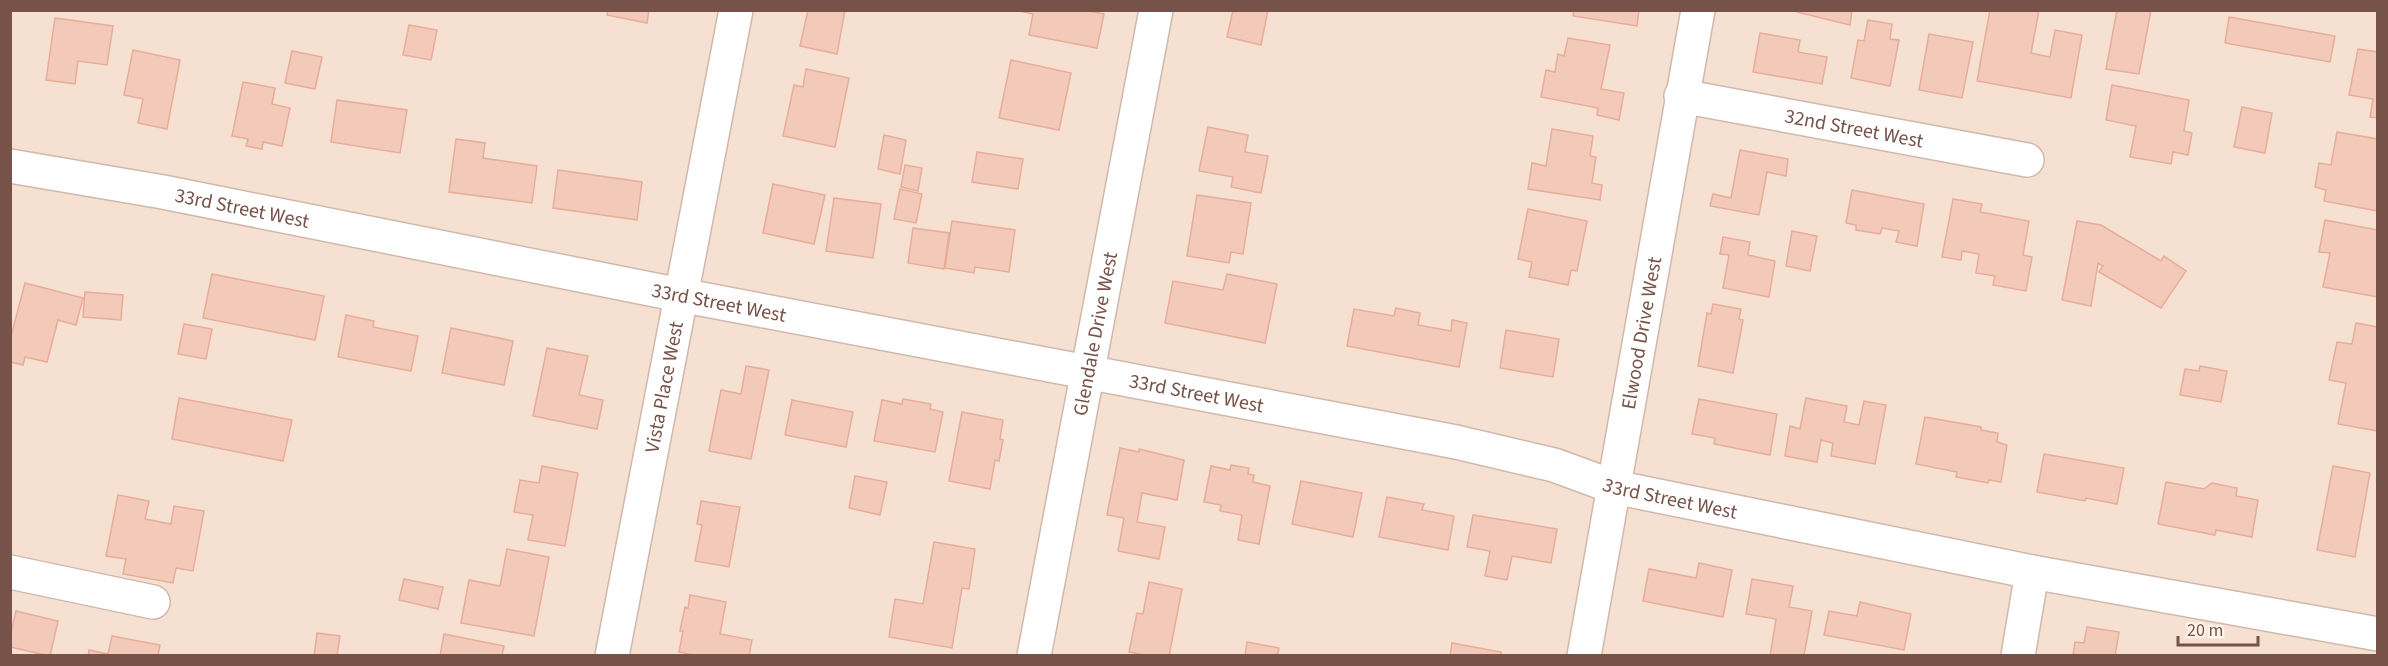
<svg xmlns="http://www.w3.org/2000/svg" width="2388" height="666" viewBox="0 0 2388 666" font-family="'Source Sans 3',sans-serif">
<rect width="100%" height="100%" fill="#fdefe3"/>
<path fill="#f5e0d1" d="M10 11H2377V655H11Z"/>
<path fill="#f3c9ba" stroke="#e7ad99" stroke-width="1.5" d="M608 10H649L647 23 607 15Z
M808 10H845L837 54 800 46Z
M1085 10 1104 14 1097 48 1029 35 1033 14 1020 11Z
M1233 10H1268L1261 45 1227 37Z
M1574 10H1639L1637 26 1573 16Z
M1798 10H1852L1850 25 1797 12Z
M1990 10H2039L2031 53 2050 57 2055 30 2082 35 2071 98 1977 81Z
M2117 10H2151L2139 74 2106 69Z
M2229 17 2335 36 2330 62 2225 43Z
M55 18 113 26 107 65 78 61 75 84 46 80Z
M1868 20 1892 24 1890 39 1899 40 1890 86 1851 78 1858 40 1864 41Z
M409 25 437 30 431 60 403 55Z
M1760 33 1800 40 1798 52 1827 57 1822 84 1753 72Z
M1929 34 1973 42 1962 98 1919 90Z
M1568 38 1610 45 1601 89 1624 93 1619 120 1597 115 1598 108 1541 97 1546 70 1555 72 1558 54 1564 56Z
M2358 49 2378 52V118L2370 117 2373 99 2349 95Z
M133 50 180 60 167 129 138 123 143 99 124 95Z
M292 51 322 57 315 89 285 83Z
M1011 60 1071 73 1059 130 999 118Z
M806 69 849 78 835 147 783 136 794 85 803 87Z
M243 82 275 88 272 104 290 108 282 146 263 142 262 149 246 146 248 139 232 136Z
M2112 85 2189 100 2184 131 2192 133 2188 155 2173 152 2171 164 2130 157 2136 126 2106 120Z
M337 100 407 110 400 153 331 142Z
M2242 107 2272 113 2265 153 2234 147Z
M1208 127 1248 135 1245 152 1268 156 1261 193 1231 187 1233 177 1199 171Z
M1552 129 1593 136 1590 156 1596 157 1592 183 1602 185 1600 200 1528 189 1532 163 1546 166Z
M2337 132 2378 139V211L2324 201 2326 190 2315 187 2319 163 2331 165Z
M884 135 906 140 900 174 878 169Z
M456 139 485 143 483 158 537 166 532 203 449 192Z
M1740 150 1788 159 1786 176 1767 172 1759 215 1710 206 1713 194 1731 198Z
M977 152 1023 159 1018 189 972 182Z
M905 165 922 168 918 191 901 187Z
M558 170 642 182 637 220 553 208Z
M773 184 825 195 814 244 763 233Z
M900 189 922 194 916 223 894 219Z
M1852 190 1924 204 1917 246 1896 242 1899 231 1882 228 1880 234 1856 230V225L1846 223Z
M1197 195 1251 203 1243 254 1231 252 1229 263 1187 256Z
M834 198 881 204 873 258 826 251Z
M1953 199 1982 204 1980 212 2029 221 2023 255 2032 257 2026 291 1993 285 1995 276 1976 273 1979 254 1962 251 1961 260 1942 257Z
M1528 209 1587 221 1577 271 1571 270 1568 285 1529 277 1532 262 1518 259Z
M2325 220 2378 230V297L2323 287 2330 253 2319 252Z
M952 221 1015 230 1009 272 975 267 974 273 945 268Z
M2077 221 2101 225 2161 261 2164 256 2186 271 2161 308 2099 272 2103 266 2098 263 2091 306 2062 300Z
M913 228 949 233 944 269 908 263Z
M1792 231 1817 236 1810 271 1786 266Z
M1723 237 1750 242 1748 255 1775 261 1769 297 1723 288 1729 255 1720 254Z
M212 274 324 296 315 340 203 318Z
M1227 274 1277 284 1265 343 1165 323 1173 281 1223 290Z
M25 283 83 298 76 325 58 320 47 362 25 357 23 365 10 362V340Z
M85 292 123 295 121 320 83 317Z
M1713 304 1741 309 1739 319 1743 320 1733 373 1698 366 1707 313 1711 314Z
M1396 308 1420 313 1418 325 1451 331 1452 320 1467 323 1459 367 1347 346 1354 309 1394 316Z
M346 315 374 321 373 327 418 336 411 371 338 357Z
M2356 323 2378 327V431L2338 424 2346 383 2329 380 2337 342 2352 344Z
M184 324 212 329 206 359 178 354Z
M451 328 513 341 504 385 442 373Z
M1506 330 1559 339 1553 377 1500 368Z
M547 348 588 356 579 395 603 400 597 429 533 416Z
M746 366 769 370 751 459 709 451 721 390 741 394Z
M2200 366 2227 371 2221 402 2180 395 2185 369 2199 371Z
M179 398 292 420 283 461 172 439Z
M1806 398 1847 406 1844 422 1859 425 1864 401 1886 405 1875 464 1831 456 1833 443 1821 440 1817 462 1785 456 1790 426 1800 429Z
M903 399 931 404 930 409 943 412 935 452 874 441 882 400 902 404Z
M1699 399 1777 414 1770 455 1714 444 1715 438 1692 434Z
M792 400 853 412 846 447 785 435Z
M962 412 1003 420 1000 439 1003 440 999 461 995 460 990 489 949 481Z
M1925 417 1981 427V430L1998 433 1997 442 2007 445 2001 482 1989 480 1988 483 1956 477 1957 472 1916 464Z
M1120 448 1139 452V449L1184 460 1177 500 1142 493 1137 522 1165 527 1159 559 1118 551 1124 518 1107 515Z
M2044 454 2124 468 2117 504 2086 498 2085 501 2037 492Z
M1231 465 1249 468 1248 474 1254 475 1253 482 1270 486 1259 544 1238 540 1242 515 1220 511 1221 505 1204 502 1211 466 1230 470Z
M542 466 578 473 565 546 528 540 533 515 514 512 520 480 539 483Z
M2333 466 2370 473 2355 557 2317 550Z
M855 476 887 482 880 515 849 508Z
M1301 481 1362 493 1353 537 1292 524Z
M2166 482 2204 489 2212 483 2237 488 2236 496 2258 500 2252 537 2216 530 2215 535 2158 524Z
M118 495 149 501 145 519 171 524 174 506 204 511 193 571 176 568 173 583 123 574 126 559 106 556Z
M1387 497 1424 504 1422 510 1454 516 1448 550 1379 537Z
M701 501 740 507 729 567 695 561 702 525 697 524Z
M1473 515 1557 529 1551 563 1512 556 1507 580 1485 576 1490 551 1467 547Z
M934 542 975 549 969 589 962 588 952 648 889 637 895 599 923 604Z
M507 549 549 557 534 636 461 623 469 580 500 586Z
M1699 563 1732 570 1723 617 1643 601 1649 569 1696 578Z
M404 579 443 587 438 609 399 600Z
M1752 579 1793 586 1789 607 1812 611 1804 656H1770L1776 619 1746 614Z
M1149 582 1182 589 1169 656H1149L1129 652 1137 613 1143 614Z
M690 595 726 602 720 634 752 640 749 656H697L679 652 683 631H680L685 607 688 608Z
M1860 602 1911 614 1904 650 1824 635 1829 611 1857 616Z
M16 611 58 621 50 656 10 647V637Z
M2087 627 2119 632 2115 656H2073L2075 642 2084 643Z
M317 633 340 636 337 656H314Z
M444 634 504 646 502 656H440Z
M112 636 160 645 158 656H88L89 650 108 654Z
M1247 642 1279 648 1277 656H1245Z
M1452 643 1501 652V656H1450Z"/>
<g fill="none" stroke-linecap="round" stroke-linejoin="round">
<defs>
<g id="minor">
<path id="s1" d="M1681 96 2027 160"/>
<path id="s2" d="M10 166 163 192 680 295 1456 442 1554 465 1614 487 2032 572 2378 634"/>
<path d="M10 572 153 602"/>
<path id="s3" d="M612 656 736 10"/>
<path id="s4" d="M1034 656 1156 10"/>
<path id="s5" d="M1584 656 1698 10"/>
<path d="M2018 656 2032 572"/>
</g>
</defs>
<use href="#minor" stroke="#d1b8ac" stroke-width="36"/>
<use href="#minor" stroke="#fff" stroke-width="33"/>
</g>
<g text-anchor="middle" stroke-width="4.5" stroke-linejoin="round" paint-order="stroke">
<g font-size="20" fill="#765248" stroke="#fff4ea">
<text dy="7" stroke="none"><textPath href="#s1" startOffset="176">32nd Street West</textPath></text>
<text dy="7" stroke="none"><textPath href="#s2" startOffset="236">33rd Street West</textPath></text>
<text dy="7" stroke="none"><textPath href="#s2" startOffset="722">33rd Street West</textPath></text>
<text dy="7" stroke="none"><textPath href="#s4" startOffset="328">Glendale Drive West</textPath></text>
<text dy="7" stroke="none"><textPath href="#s5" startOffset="328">Elwood Drive West</textPath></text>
<text dy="7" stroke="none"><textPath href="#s3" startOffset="274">Vista Place West</textPath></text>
<text dy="7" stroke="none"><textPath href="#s2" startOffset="1208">33rd Street West</textPath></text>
<text dy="7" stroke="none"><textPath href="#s2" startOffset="1694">33rd Street West</textPath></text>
</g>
</g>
<rect width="2388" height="666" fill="none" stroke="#765248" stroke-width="24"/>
<path d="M2178 636v9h80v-9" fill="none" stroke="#765248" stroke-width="3"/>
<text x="2187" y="636" font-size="18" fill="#765248" stroke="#fff4ea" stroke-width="4.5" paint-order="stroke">20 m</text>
</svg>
